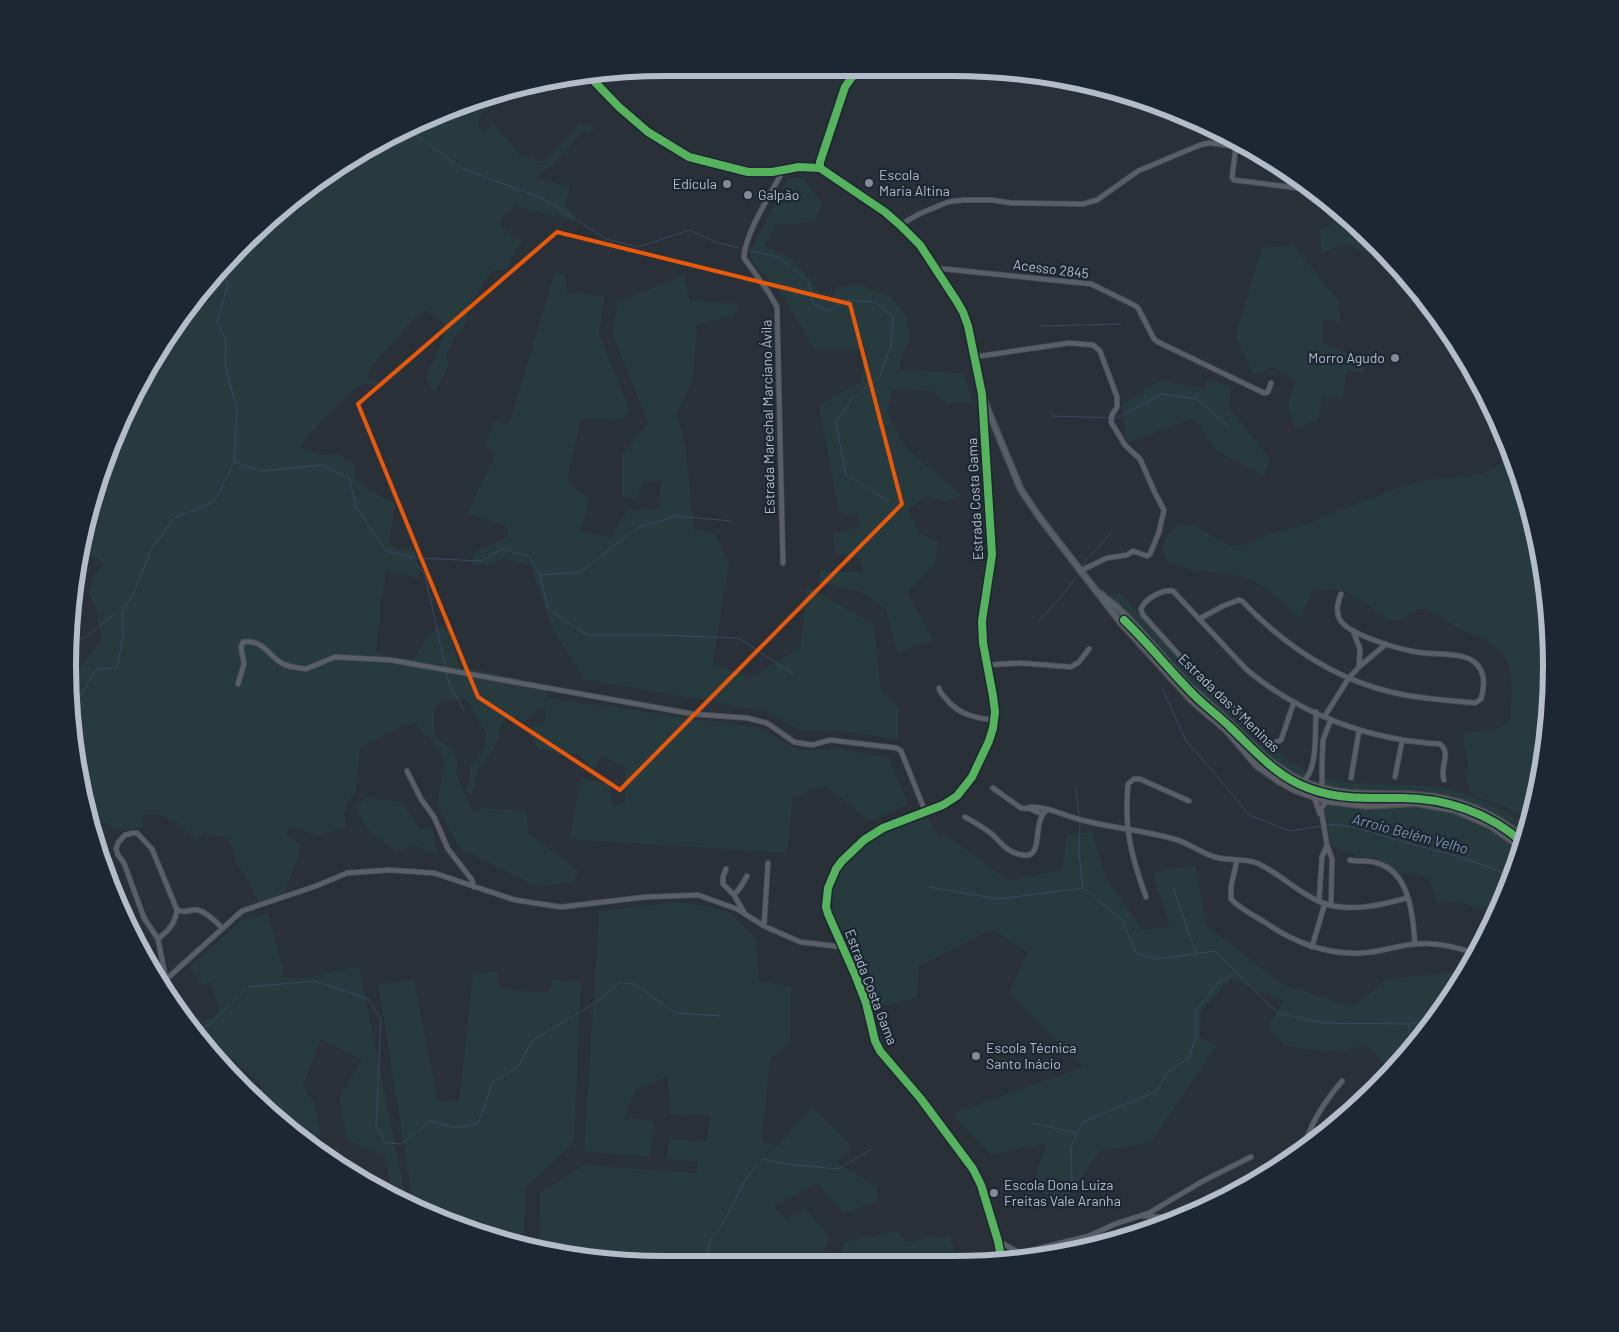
<svg xmlns="http://www.w3.org/2000/svg" width="1619" height="1332" viewBox="0 0 1619 1332" font-family="Barlow,sans-serif">
<rect width="100%" height="100%" fill="#2a3038"/>
<path fill="#273a3e" d="M505 90 480 115 478 125 483 131 494 124 517 151 521 158 532 157 537 161H543L579 124 591 125 594 129 587 134 582 132 552 166 544 170 536 178 570 187 565 206 577 216 573 222 560 216H555L515 206 504 215 500 225 511 235 522 241 505 270H494L490 273 473 300 462 331 454 337 446 356 449 366 434 393 428 383 426 375 439 350 447 327 440 320 425 310 410 323 370 368 368 378 383 385 381 389C376 387 370 384 366 384 353 383 310 434 301 446L319 455 333 454 343 456 345 461 356 464 354 475C364 489 377 496 393 501L395 507 389 542 398 550 412 549 419 567 418 578 386 571 383 594 380 603V620L376 652 389 657 413 659C424 647 428 626 448 627L459 666 549 685 547 698 760 728 798 750 838 749 889 758 908 804 870 821 825 785 793 797 787 853 569 839 581 778 610 784 613 806 625 803V767L601 755 594 771 579 754 538 750 528 729 544 723 546 708 538 709 524 722 517 718 505 719 501 723 500 732 496 745 486 761 478 769 472 794 465 791 470 779V766L483 751 487 734 472 711 473 708 466 700 454 699 442 701 434 711V731L440 740 454 751 457 763 456 774 473 813 483 808 526 811 529 833 578 871 574 882 536 886 459 848 437 805 444 766 441 753 434 746 430 737 424 736 416 723 403 726 360 748 356 791 347 802 344 815 346 828 326 833 320 836 291 827 286 834 301 845C298 862 289 878 284 894L259 903 243 872 234 860 236 857 232 850 229 838C221 835 214 837 206 832L202 834 198 839 194 840C184 826 176 820 159 815 155 814 149 815 144 814L141 820 144 825 140 831 135 828 120 831 104 821 94 827 79 782 72 679 79 668 101 641 97 612 89 593 93 576 104 565 97 558 84 549 99 473 168 334 271 216 367 148Z
M788 178H803L822 204 815 222 777 225 764 245 790 258 812 279 822 300 828 302 838 287 860 285 890 296 906 316 910 339 901 360 899 370 964 373 973 403H947L933 391 893 389 887 412 906 448 961 495 947 502 926 496 908 510 919 533 938 542 935 563 907 592 933 640 897 652 886 609 858 590 818 582 821 570 864 573 860 559 835 553 833 533 861 527 858 516 839 512 819 406 861 381 867 350 814 349 784 297 752 261 749 254Z
M1350 219 1428 302 1435 313 1419 305 1400 276 1374 255 1343 244 1321 254 1320 229Z
M1293 245 1338 300 1341 322 1324 319 1323 342 1362 361 1365 372 1348 371 1342 399 1322 397 1318 421 1294 428 1288 405 1296 380 1272 367 1254 375 1235 336 1262 248Z
M555 272 565 274 567 292 605 296 599 334 630 411 622 420 581 419 567 482 590 499 580 532 611 537 627 511 658 508 661 481 644 482 636 499 622 497V455L648 423 612 333 618 302 684 275 690 301 740 304 732 316 697 325 693 379 677 413 686 450 694 530 715 534 729 563 713 664 750 678 800 648 807 586 874 625 881 690 898 708V739L835 730 803 732 766 711 584 679 553 630 531 566 504 558 487 565H471L475 552 508 537 506 525 467 514 495 455 485 445 494 422 509 425Z
M1208 379 1231 387 1229 407 1270 460 1264 476 1218 452 1194 418 1127 443 1121 405 1161 380 1204 389Z
M1512 459 1531 511 1550 627 1546 744 1527 827C1521 799 1474 809 1467 783 1465 777 1468 770 1468 764 1468 751 1461 749 1465 734 1483 729 1495 734 1510 720 1512 708 1513 674 1508 663 1504 654 1490 641 1481 637 1473 633 1463 632 1456 627 1445 621 1435 609 1422 609 1408 609 1406 625 1388 619 1380 616 1375 611 1369 606 1350 592 1336 584 1313 591 1308 600 1306 609 1300 617 1291 613 1287 605 1280 599 1267 588 1251 578 1234 575 1218 571 1164 573 1163 551 1163 543 1166 536 1171 531 1197 508 1213 551 1243 545 1253 543 1261 536 1271 533 1287 529 1303 526 1318 520 1325 517 1332 513 1339 510 1352 505 1365 501 1378 496 1388 493 1397 488 1406 485 1431 476 1453 480 1477 475 1490 473 1500 463 1512 459Z
M1121 593 1201 685 1240 718 1271 748 1291 762 1308 771 1305 777C1276 780 1131 622 1104 594Z
M1125 618 1185 684 1286 776 1283 782 1257 762 1199 705 1123 621Z
M1324 777 1350 783 1437 786 1467 794 1482 800 1509 814 1527 827 1525 837 1458 800 1343 791 1326 786 1324 782Z
M1349 795C1373 798 1397 796 1422 797 1463 801 1492 818 1524 841L1523 846 1506 833 1434 804H1376L1347 801Z
M366 797 402 802 420 829 433 830 438 855 416 846 396 851 369 831 355 807Z
M1326 803 1371 808 1411 805 1432 807 1457 813 1486 825 1522 850 1520 859 1494 914C1488 910 1480 908 1472 906 1459 902 1451 898 1437 903L1429 879 1424 876 1415 873H1399L1384 862 1373 858 1357 857C1350 849 1340 852 1331 845L1325 811 1322 810Z
M927 816 938 836 945 835 1009 881 1062 870 1067 834 1092 832 1106 878 1143 930 1170 926 1152 873 1195 865 1207 926 1282 984 1354 1007 1386 979 1458 972 1464 976 1403 1061 1379 1083 1385 1065 1367 1045 1336 1052 1285 1046 1268 1025 1284 1002 1231 979 1201 1011 1200 1038 1217 1045 1151 1142 1100 1151 1065 1200 1031 1190 1046 1143 992 1155 952 1114 1083 1067 1009 993 1028 952 992 929 919 966 917 998 873 1008 833 912 832 884 853 855 884 832Z
M680 902 728 911 756 939 759 981 791 987 790 1041 770 1060 762 1142 777 1146 813 1108 852 1146 836 1162 877 1187 878 1201 845 1213 818 1183 774 1206 786 1219 805 1209 829 1236 820 1263H627L539 1249 540 1193 584 1165 696 1173 698 1161 667 1159 669 1139 706 1142 710 1116 670 1114 667 1076 636 1090 624 1118 654 1121 651 1157 584 1151 599 911Z
M268 913 285 977 306 978 359 966 404 1189V1204L391 1196 386 1157 347 1139 339 1098 362 1060 321 1039 303 1086 314 1103 321 1135 307 1140 288 1119 283 1124 272 1116 256 1099 262 1085 224 1052 215 1055 203 1043V1020L213 1018 219 1009 210 982 202 985 189 967 242 920Z
M498 972 500 989 549 993 552 980 581 982 574 1142 526 1187 523 1246 511 1244 414 1208 378 984 414 980 438 1100 459 1102 473 973Z
M897 1231 906 1242 949 1235 959 1263H837L845 1242Z"/>
<g fill="none" stroke-linecap="round" stroke-linejoin="round">
<path stroke="#384963" stroke-width="1" d="M409 130 461 168 544 199 606 239 638 247 689 230 715 242 743 249
M747 250 778 257 808 281 814 305 829 311 845 300 875 302 893 317 891 346 880 376 851 400 836 422 846 475 889 501
M1041 326 1121 324
M1051 416 1117 418 1161 394 1197 399 1228 426
M234 462 262 471 322 465 349 478 356 507 386 551 417 558 481 561 502 549 530 557 540 575 548 609 587 635H658L739 638 793 674
M409 556 425 575 449 684 464 711
M1082 565 1112 532
M540 575 580 572 639 527 677 516 731 521
M1038 622 1061 597 1076 577
M69 631 83 639 115 614
M1162 688 1186 741 1212 770 1249 815 1290 831 1322 826
M74 707 96 669 117 668 123 638 122 612 134 592 152 548 174 518 214 502 234 462 237 409 225 365 226 341 217 322 228 285 223 272
M1076 787 1079 818
M1080 822 1079 853 1083 888
M1326 825C1348 822 1379 835 1401 841 1438 852 1477 859 1511 877
M929 887 999 899 1083 888 1121 919 1137 954 1157 959 1215 951 1278 1013 1324 1023 1409 1024 1432 1020
M1173 887 1196 953
M1409 1025 1411 1049
M190 1029 209 1025 248 987 314 981 368 999 381 1019 376 1126 385 1143 402 1144 430 1121 457 1128 478 1123 493 1082 518 1067 532 1041 596 1002 620 983 634 984 676 1013 720 1016
M1032 1123 1076 1133
M1072 1185 1071 1147 1083 1122 1155 1092 1170 1070 1189 1058 1196 1037V1010L1217 984 1235 972
M704 1263 711 1239 724 1222 747 1177 763 1159 786 1164 838 1169 872 1149"/>
<defs>
<path id="minor" d="M1236 146 1232 177 1234 180 1313 190
M900 225 919 214 948 202 963 200H992L1011 203 1083 204 1097 200 1138 171 1200 145 1209 143 1247 148
M935 268 1091 284 1134 305 1138 308 1154 339 1158 342 1264 393 1268 392 1271 383
M974 357 1069 343 1093 345 1100 351 1117 397V407L1112 415 1111 422 1125 445 1140 459 1155 493 1164 510 1159 532 1150 554 1147 556 1133 551 1127 555 1107 558 1080 571
M783 563 777 307 769 293 744 258C744 234 772 193 783 170
M1199 619 1223 606 1239 600 1242 601C1284 645 1332 678 1391 692 1418 699 1447 700 1475 703L1481 699C1485 685 1486 670 1473 661 1461 652 1432 655 1416 652 1399 649 1349 635 1340 620 1335 611 1338 602 1341 594
M1353 631 1360 649 1359 667
M987 665 1020 663 1071 667 1079 662 1089 649
M238 684 244 664 241 647 243 642C264 639 269 657 283 664 289 667 300 668 306 669L335 657 391 660 693 714 747 718 767 723 794 742 812 745 830 740 897 748 901 751 925 811
M939 688C940 694 944 696 948 701 960 715 976 718 994 720
M1294 702 1281 740 1274 743 1266 740 1242 715 1206 685 1143 615 1141 609C1144 599 1163 589 1173 591L1247 670C1301 715 1370 740 1440 744 1452 753 1439 768 1444 780
M1325 716 1348 679 1359 667 1386 644
M407 771 421 799 434 817 448 849 472 880 474 887
M1395 777 1402 741
M1351 778 1359 731
M1303 781C1318 771 1315 729 1316 712
M993 788 1021 808 1031 809 1042 814
M1322 788V762L1323 740 1331 719
M1314 797 1320 814
M1326 801 1321 809 1327 845 1332 859 1331 905
M1027 808C1038 803 1066 816 1078 819 1109 828 1143 830 1174 839 1190 843 1203 855 1219 858 1232 861 1245 858 1257 863 1281 874 1300 895 1325 904 1353 912 1381 905 1407 898
M965 817C974 822 984 828 992 834 1002 844 1008 853 1023 855 1045 859 1031 821 1047 810
M1237 860 1231 887V899C1240 909 1255 916 1266 923 1295 943 1328 955 1363 953 1381 952 1398 945 1416 944 1437 942 1457 947 1476 954
M1350 860C1359 862 1368 860 1377 863 1410 872 1413 916 1415 944
M726 869 723 877V884L734 895 745 914
M734 895 740 888 747 876
M1146 897C1131 856 1124 828 1128 784L1134 779H1140L1189 801
M1319 901 1322 857 1327 845
M764 926 768 863
M158 939C169 930 175 924 177 910
M1312 947 1325 903
M166 980 158 939 144 918 124 863 118 855 116 849 118 843 125 835 133 833H137L152 849 177 910C186 913 185 911 193 910 203 908 216 922 222 928
M162 983 242 911 316 886 347 873 389 870 434 873 515 900 561 907 646 897 698 895 737 909 764 926 800 942 843 947
M1304 1149C1309 1124 1326 1100 1342 1081
M1143 1216 1178 1218
M998 1241 1020 1253 1089 1236 1115 1224 1149 1213 1203 1181 1251 1157"/>
<path id="secondary" d="M590 77 619 107 648 132 689 157 748 172H772L799 167 820 168 885 212 900 225 920 245 956 300 963 312 968 326 982 394 992 555 982 621 983 643 993 696 995 712 993 728 989 741 972 777 957 796 943 805 883 828 864 840 842 861 836 869 828 888 826 907 828 914 856 977 866 1003 875 1041 880 1051 921 1099 973 1169 981 1185 998 1241 1002 1262
M820 168V162L845 87 852 77 865 68
M983 398 1021 490 1040 518 1121 623 1193 702 1226 730 1257 766 1280 782 1297 791 1326 801 1368 806 1416 803 1455 810 1491 826 1522 848
M1101 594C1107 600 1115 605 1121 611 1145 634 1165 660 1187 684 1201 697 1216 709 1229 722 1252 744 1272 767 1302 781 1344 799 1375 792 1418 795 1456 797 1496 813 1524 839"/>
</defs>
<use href="#minor" stroke="#484c53" stroke-width="6"/>
<use href="#secondary" stroke="#484c53" stroke-width="8"/>
<use href="#minor" stroke="#5a5e66" stroke-width="4.5"/>
<use href="#secondary" stroke="#595d64" stroke-width="5.5"/>
<defs>
<path id="cycleway" d="M590 77 619 107 648 132 689 157 748 172H772L799 167 820 168 885 212 900 225 920 245 956 300 963 312 968 326 982 394 992 555 982 621 983 643 993 696 995 712 993 728 989 741 972 777 957 796 943 805 883 828 864 840 842 861 836 869 828 888 826 907 828 914 856 977 866 1003 875 1041 880 1051 921 1099 973 1169 981 1185 998 1241 1002 1262
M820 168V162L845 87 852 77 865 68
M1124 620C1149 644 1170 671 1194 695 1206 707 1219 716 1231 728 1254 750 1277 777 1308 788 1339 800 1369 798 1401 798 1446 798 1490 813 1523 843"/>
</defs>
<use href="#cycleway" stroke="#1d2633" stroke-width="11"/>
<use href="#cycleway" stroke="#56b35d" stroke-width="8"/>
</g>
<path fill="none" stroke="#e8590c" stroke-width="4" stroke-linejoin="round" d="M557 232 850 304 902 504 620 790 478 697 358 404Z"/>
<g fill="#848b96" stroke="#1d2633" stroke-width="2">
<circle cx="869" cy="183" r="5"/>
<circle cx="727" cy="184" r="5"/>
<circle cx="748" cy="195" r="5"/>
<circle cx="1395" cy="358" r="5"/>
<circle cx="976" cy="1056" r="5"/>
<circle cx="994" cy="1193" r="5"/>
</g>
<g text-anchor="middle" stroke-width="4.5" stroke-linejoin="round" paint-order="stroke">
<g font-size="14" fill="#b4bcc9" stroke="#1d2633" text-anchor="start">
<text x="879" y="180">Escola<tspan x="879" dy="16">Maria Altina</tspan></text>
<text x="717" y="189" text-anchor="end">Edícula</text>
<text x="758" y="200">Galpão</text>
<text x="1385" y="363" text-anchor="end">Morro Agudo</text>
<text x="986" y="1053">Escola Técnica<tspan x="986" dy="16">Santo Inácio</tspan></text>
<text x="1004" y="1190">Escola Dona Luiza<tspan x="1004" dy="16">Freitas Vale Aranha</tspan></text>
</g>
<g font-size="14" fill="#b4bcc9" stroke="#1d2633">
<text transform="translate(1051 269) rotate(7)" y="5">Acesso 2845</text>
<text transform="translate(768 417) rotate(-91)" y="5">Estrada Marechal Marciano Ávila</text>
<text transform="translate(975 499) rotate(-93)" y="5">Estrada Costa Gama</text>
<text transform="translate(1229 703) rotate(44)" y="5">Estrada das 3 Meninas</text>
<text transform="translate(871 987) rotate(69)" y="5">Estrada Costa Gama</text>
</g>
<g font-size="15" font-style="italic" fill="#7c92b1" stroke="#1d2633">
<text transform="translate(1410 834) rotate(15)" y="5">Arroio Belém Velho</text>
</g>
</g>
<path d="M0 0H1619V1332H0ZM666 76H953A590 590 0 0 1 1543 666V666A590 590 0 0 1 953 1256H666A590 590 0 0 1 76 666V666A590 590 0 0 1 666 76Z" fill="#1d2633" fill-rule="evenodd"/>
<path fill="none" stroke="#b4bcc9" stroke-width="6" d="M666 76H953A590 590 0 0 1 1543 666V666A590 590 0 0 1 953 1256H666A590 590 0 0 1 76 666V666A590 590 0 0 1 666 76Z"/>
</svg>
